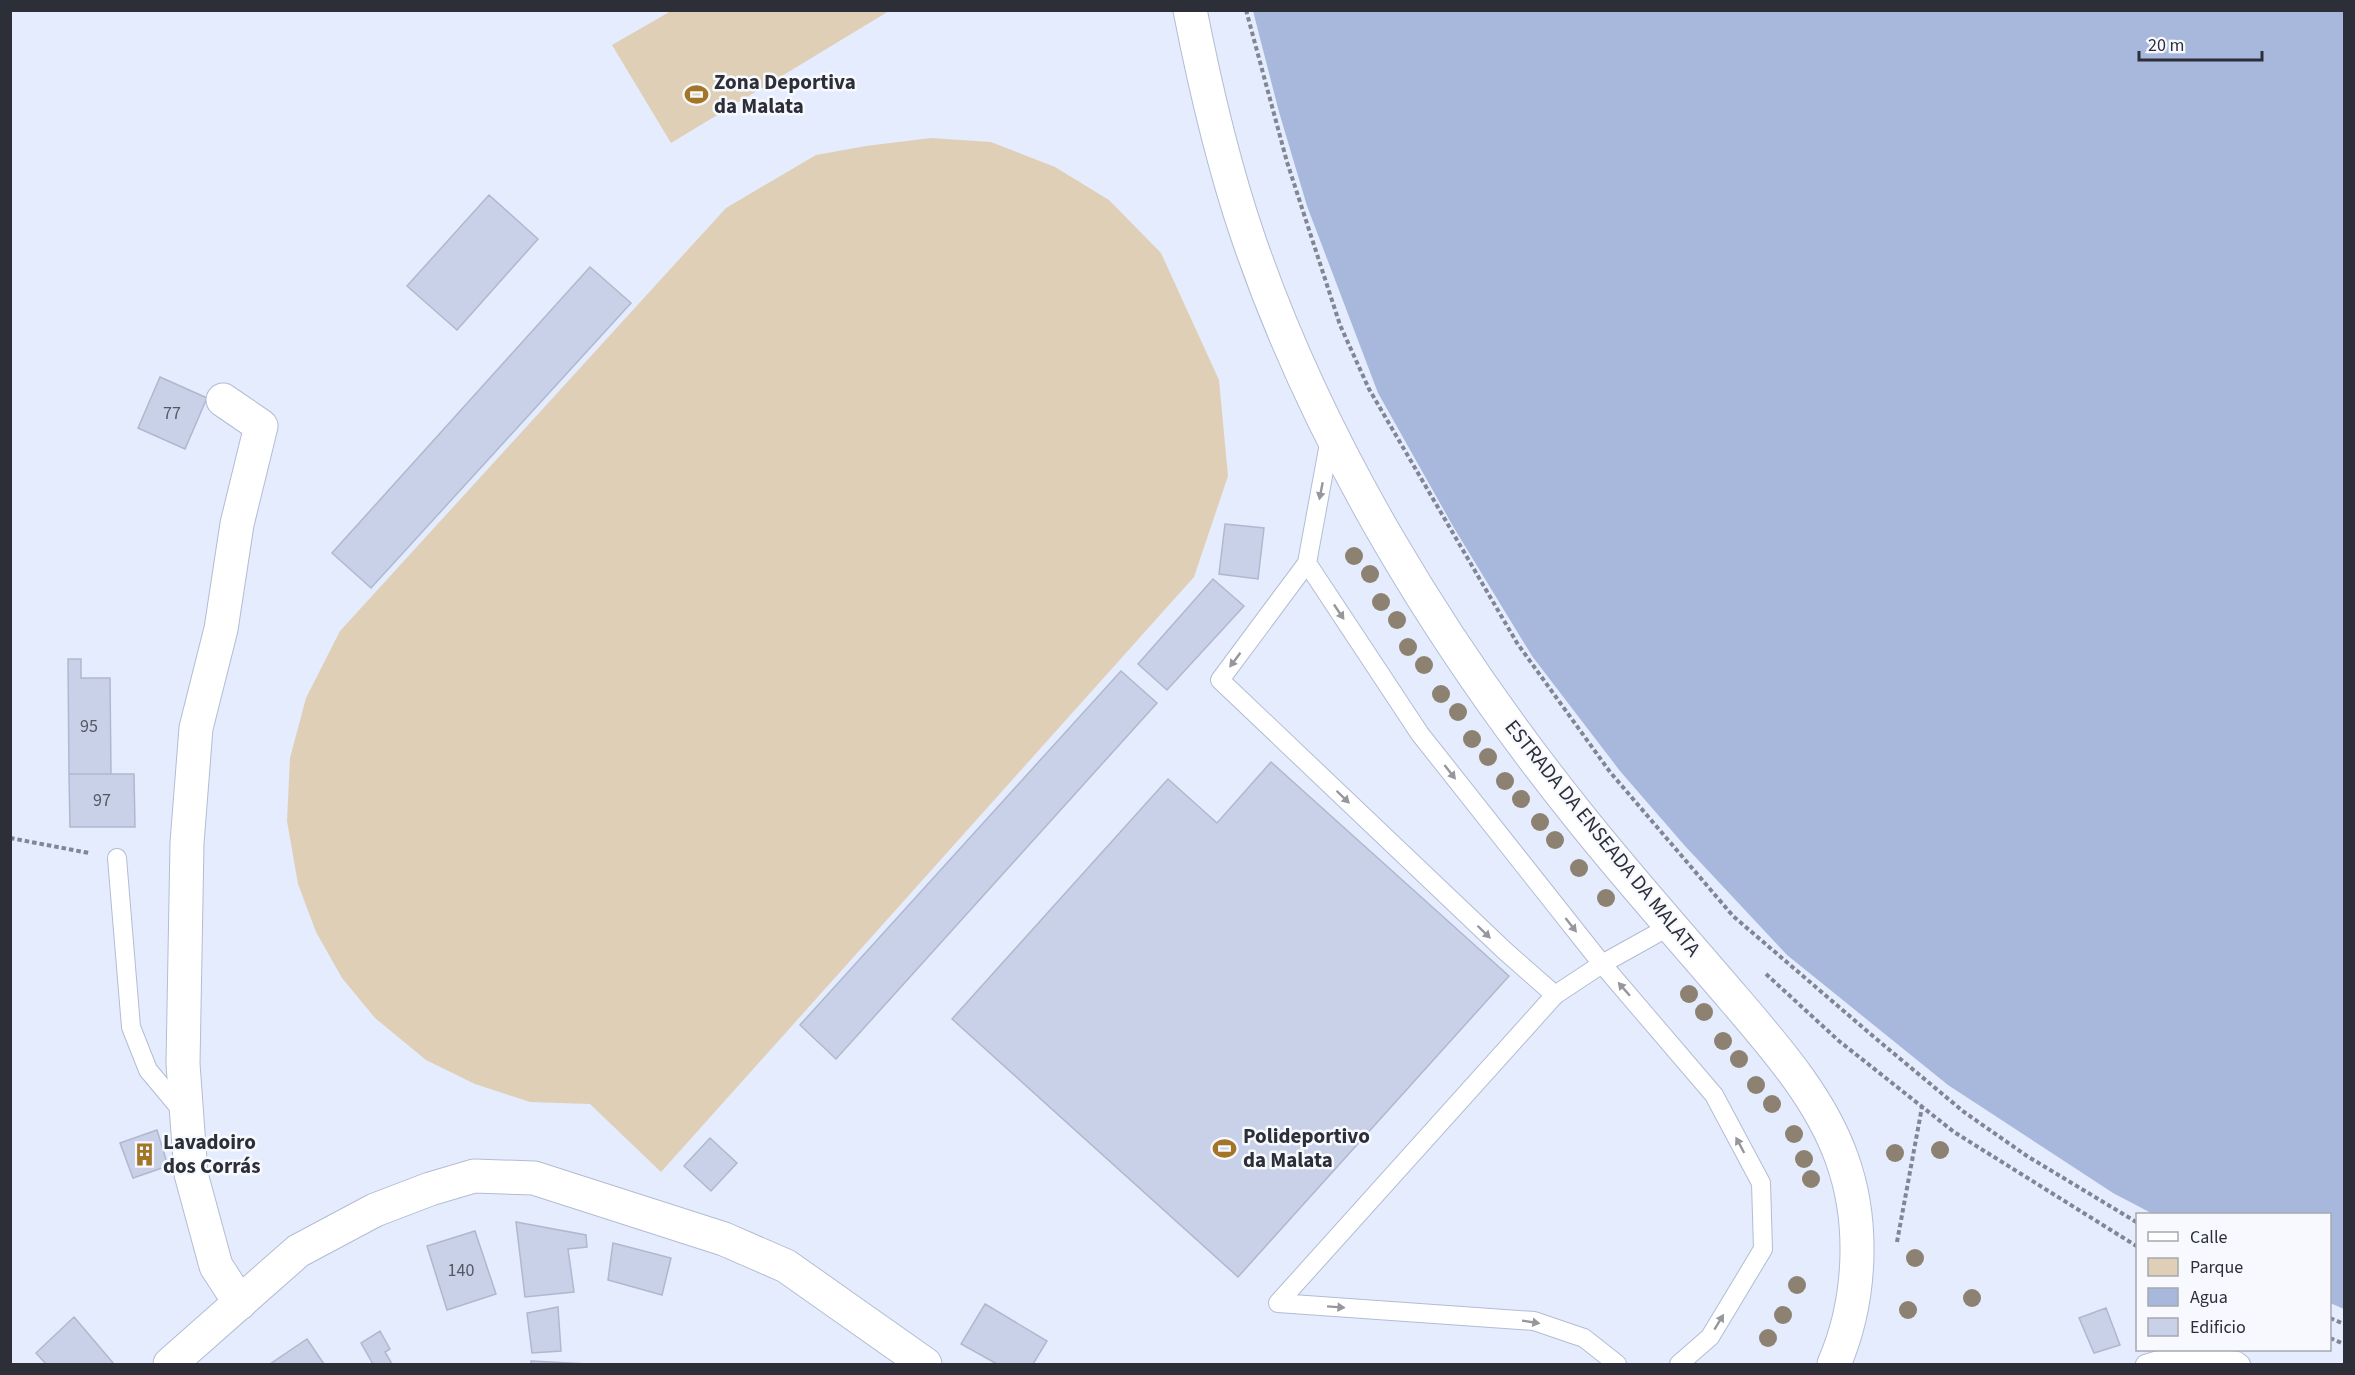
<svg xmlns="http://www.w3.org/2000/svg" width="2355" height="1375" viewBox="0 0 2355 1375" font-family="'Source Sans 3',sans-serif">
<rect width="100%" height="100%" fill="#e4ecfe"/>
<path fill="#e0cfb7" d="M671 11V10L889 11 671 143 612 45Z
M931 138 991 142 1055 167 1109 200 1161 253 1219 380 1228 476 1194 577 661 1172 590 1104 530 1102 475 1084 426 1060 375 1018 342 978 316 932 298 884 287 821 290 758 306 698 340 631 726 208 816 155 866 146Z"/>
<path fill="#a8b8dc" d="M1253 11H2344V1309L2330 1303V1214H2153L2113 1193 1948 1085 1787 955 1685 846 1620 771 1532 656 1454 528 1378 393 1307 206 1279 112Z"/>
<path fill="#c8d1e8" stroke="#afb8ce" stroke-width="1.5" d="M489 195 538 239 457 330 407 286Z
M590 267 631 303 371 588 332 553Z
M160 377 207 398 185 449 138 428Z
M1225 524 1264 528 1258 579 1219 574Z
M1213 579 1244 606 1167 690 1138 664Z
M68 659H81V678H110L111 774H69Z
M1121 671 1157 703 836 1059 800 1025Z
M1271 762 1509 976 1238 1277 952 1019 1168 779 1217 823Z
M69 774H134L135 827H70Z
M157 1130 168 1166 133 1178 120 1143Z
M710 1138 737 1163 711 1191 684 1166Z
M516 1222 586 1235 587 1247 568 1249 574 1292 525 1297Z
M475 1231 496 1294 447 1310 427 1246Z
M613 1243 671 1258 662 1295 608 1280Z
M985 1304 1047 1341 1033 1364H997L961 1344Z
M558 1307 561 1351 532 1353 527 1313Z
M2106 1308 2120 1345 2094 1353 2079 1318Z
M74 1317 114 1364H46L36 1353Z
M380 1331 390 1349 385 1352 392 1364H373L361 1343Z
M307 1339 324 1364H270Z
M531 1361 589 1364H531Z"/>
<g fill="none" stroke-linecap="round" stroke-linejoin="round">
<defs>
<path id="lane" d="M1330 438 1307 563 1220 680 1505 951 1555 995
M1307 563 1420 734 1602 964 1714 1095 1761 1183 1763 1249 1710 1337 1679 1364
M117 858 131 1027 148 1070 183 1112
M1278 1303 1555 995 1602 964 1672 925
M1278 1303 1534 1321 1584 1338 1617 1364
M2145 1364C2182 1352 2200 1355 2237 1361L2241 1364"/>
<path id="street" d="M223 400 261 426 237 524 221 629 196 728 187 843 183 1064 191 1174 216 1266 240 1303"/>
<path id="secondary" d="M1190 10C1205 86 1223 164 1248 237 1319 445 1441 644 1578 815 1628 878 1682 938 1734 999 1775 1047 1821 1099 1842 1159 1865 1223 1861 1302 1834 1364
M170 1364 298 1251 375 1210 430 1189 474 1176 534 1178 724 1239 786 1266 925 1364"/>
</defs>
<use href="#lane" stroke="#b3bcd2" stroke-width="20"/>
<use href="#street" stroke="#b3bcd2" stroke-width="35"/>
<use href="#secondary" stroke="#b3bcd2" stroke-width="35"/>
<path stroke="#808693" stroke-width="4" stroke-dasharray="4.5 3" stroke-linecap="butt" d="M1246 10 1287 162 1340 325 1369 389 1517 643 1610 772 1733 916 1874 1037 1964 1112 2027 1156 2138 1223
M10 838 89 853
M1766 974 1839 1041 1954 1132 2138 1247
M1897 1242 1922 1107
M2330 1318 2344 1324
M2330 1338 2344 1344"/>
<use href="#lane" stroke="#fff" stroke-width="18"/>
<use href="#street" stroke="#fff" stroke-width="33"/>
<use href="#secondary" stroke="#fff" stroke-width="33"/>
</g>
<g fill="#8d8272">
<circle cx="1354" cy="556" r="9"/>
<circle cx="1370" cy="574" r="9"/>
<circle cx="1381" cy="602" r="9"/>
<circle cx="1397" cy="620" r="9"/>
<circle cx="1408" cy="647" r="9"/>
<circle cx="1424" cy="665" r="9"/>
<circle cx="1441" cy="694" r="9"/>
<circle cx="1458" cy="712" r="9"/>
<circle cx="1472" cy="739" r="9"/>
<circle cx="1488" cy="757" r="9"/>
<circle cx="1505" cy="781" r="9"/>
<circle cx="1521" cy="799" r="9"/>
<circle cx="1540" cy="822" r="9"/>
<circle cx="1555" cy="840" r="9"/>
<circle cx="1579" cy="868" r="9"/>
<circle cx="1606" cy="898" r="9"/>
<circle cx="1689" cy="994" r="9"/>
<circle cx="1704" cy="1012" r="9"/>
<circle cx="1723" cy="1041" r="9"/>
<circle cx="1739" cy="1059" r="9"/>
<circle cx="1756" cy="1085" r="9"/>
<circle cx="1772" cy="1104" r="9"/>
<circle cx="1794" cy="1134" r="9"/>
<circle cx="1940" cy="1150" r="9"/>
<circle cx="1895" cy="1153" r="9"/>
<circle cx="1804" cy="1159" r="9"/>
<circle cx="1811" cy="1179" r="9"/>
<circle cx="1915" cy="1258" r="9"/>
<circle cx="1797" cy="1285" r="9"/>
<circle cx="1972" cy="1298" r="9"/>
<circle cx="1908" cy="1310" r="9"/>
<circle cx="1783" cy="1315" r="9"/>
<circle cx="1768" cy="1338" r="9"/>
</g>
<defs><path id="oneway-solid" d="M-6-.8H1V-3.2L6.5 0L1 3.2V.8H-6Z" transform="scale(1.5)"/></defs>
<g fill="#96979c">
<use href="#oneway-solid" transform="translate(1321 491) rotate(101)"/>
<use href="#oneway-solid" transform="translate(1339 612) rotate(56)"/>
<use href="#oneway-solid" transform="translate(1235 660) rotate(127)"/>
<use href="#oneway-solid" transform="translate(1450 772) rotate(52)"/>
<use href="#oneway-solid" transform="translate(1343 797) rotate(44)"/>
<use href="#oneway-solid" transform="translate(1571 925) rotate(52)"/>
<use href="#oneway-solid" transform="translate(1484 932) rotate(44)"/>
<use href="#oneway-solid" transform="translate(1624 989) rotate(-131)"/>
<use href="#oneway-solid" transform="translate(1740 1145) rotate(-118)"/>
<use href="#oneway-solid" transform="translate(1336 1307) rotate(4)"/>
<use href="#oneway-solid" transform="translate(1531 1322) rotate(9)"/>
<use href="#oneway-solid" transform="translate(1719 1322) rotate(-59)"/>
</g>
<defs>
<symbol id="stadium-bare" viewBox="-9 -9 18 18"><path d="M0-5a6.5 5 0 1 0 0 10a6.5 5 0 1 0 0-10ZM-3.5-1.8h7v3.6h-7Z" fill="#a27527" stroke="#f7f9fe" stroke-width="2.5" paint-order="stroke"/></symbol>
<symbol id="building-bare" viewBox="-9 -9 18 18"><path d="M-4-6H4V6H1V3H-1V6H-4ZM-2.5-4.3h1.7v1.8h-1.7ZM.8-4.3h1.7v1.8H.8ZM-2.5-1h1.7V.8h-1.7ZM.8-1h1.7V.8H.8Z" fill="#a27527" stroke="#f7f9fe" stroke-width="2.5" paint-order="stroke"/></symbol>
</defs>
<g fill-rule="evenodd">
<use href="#stadium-bare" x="680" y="78" width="33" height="33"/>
<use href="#stadium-bare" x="1208" y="1132" width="33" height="33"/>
<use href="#building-bare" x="128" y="1138" width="33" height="33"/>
</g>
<g text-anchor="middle" stroke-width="5" stroke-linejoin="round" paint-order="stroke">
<g font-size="18" fill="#535864">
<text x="172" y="419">77</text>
<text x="89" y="732">95</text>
<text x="102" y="806">97</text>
<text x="461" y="1276">140</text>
</g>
<g font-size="21" font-weight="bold" fill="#2c2f38" stroke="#f7f9fe" text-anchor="start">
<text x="714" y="89">Zona Deportiva<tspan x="714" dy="24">da Malata</tspan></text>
<text x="1243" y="1143">Polideportivo<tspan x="1243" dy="24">da Malata</tspan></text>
<text x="163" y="1149">Lavadoiro<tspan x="163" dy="24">dos Corrás</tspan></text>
</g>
<g font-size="21" fill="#2c2f38" stroke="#f7f9fe">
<text transform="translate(1603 838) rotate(51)" y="7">ESTRADA DA ENSEADA DA MALATA</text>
</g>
</g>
<rect width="2355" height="1375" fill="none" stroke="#2c2f38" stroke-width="24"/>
<rect x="2136" y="1213" width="195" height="138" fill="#f7f9fe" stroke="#a6a8af" stroke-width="1.5"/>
<rect x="2148" y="1232" width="30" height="9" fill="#ffffff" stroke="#a6a8af" stroke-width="1.5"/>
<text x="2190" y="1243" font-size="18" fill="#2c2f38">Calle</text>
<rect x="2148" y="1258" width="30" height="18" fill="#e0cfb7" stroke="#a6a8af" stroke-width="1.5"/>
<text x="2190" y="1273" font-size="18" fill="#2c2f38">Parque</text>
<rect x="2148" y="1288" width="30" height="18" fill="#a8b8dc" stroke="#a6a8af" stroke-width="1.5"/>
<text x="2190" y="1303" font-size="18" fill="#2c2f38">Agua</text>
<rect x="2148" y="1318" width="30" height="18" fill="#c8d1e8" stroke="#a6a8af" stroke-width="1.5"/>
<text x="2190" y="1333" font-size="18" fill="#2c2f38">Edificio</text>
<path d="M2139 51v9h123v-9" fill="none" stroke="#2c2f38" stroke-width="3"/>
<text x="2148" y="51" font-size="18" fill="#2c2f38" stroke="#f7f9fe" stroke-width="4.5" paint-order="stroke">20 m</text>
</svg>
